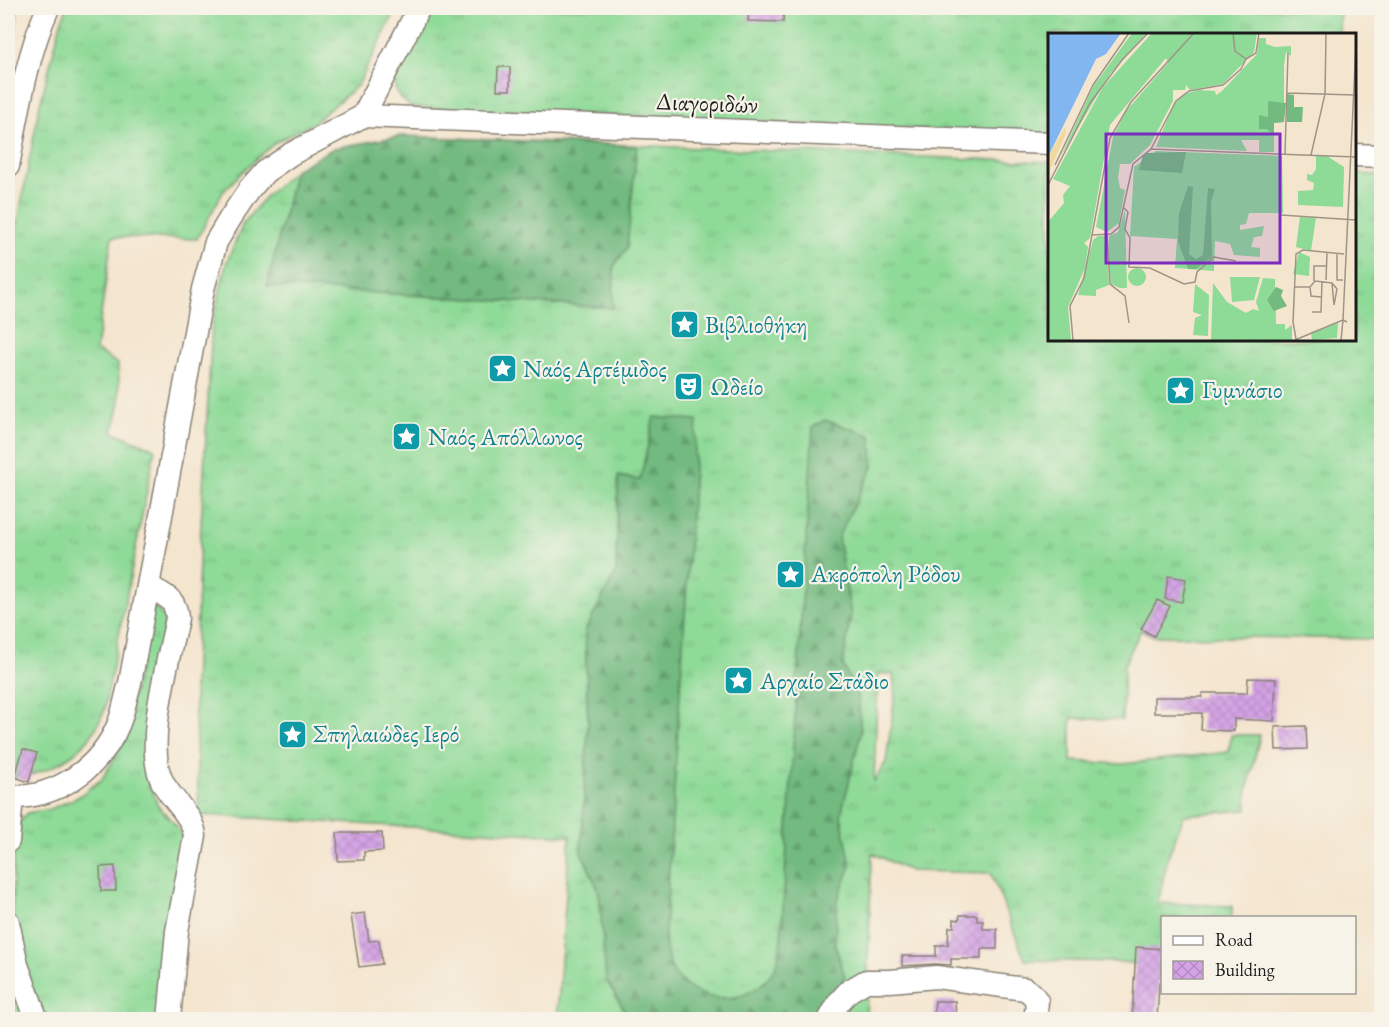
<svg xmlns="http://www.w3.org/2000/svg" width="1389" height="1027" viewBox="0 0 1389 1027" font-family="'EB Garamond',serif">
<defs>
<pattern id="grass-tufts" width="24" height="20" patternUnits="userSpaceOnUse" patternTransform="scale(1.5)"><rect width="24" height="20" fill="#8eda97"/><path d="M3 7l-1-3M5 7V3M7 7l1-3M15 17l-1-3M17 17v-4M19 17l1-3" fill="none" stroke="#7aba82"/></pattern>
<pattern id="forest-firs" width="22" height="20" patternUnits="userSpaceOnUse" patternTransform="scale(1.5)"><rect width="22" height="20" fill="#72ba80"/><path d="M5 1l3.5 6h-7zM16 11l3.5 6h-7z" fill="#629f6e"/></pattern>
<pattern id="building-cross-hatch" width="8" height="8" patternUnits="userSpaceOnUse" patternTransform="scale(1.5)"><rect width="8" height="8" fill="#d4a2e5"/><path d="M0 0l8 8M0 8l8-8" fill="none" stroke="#b58bc4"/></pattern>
</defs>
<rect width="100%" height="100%" fill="#f7f3e8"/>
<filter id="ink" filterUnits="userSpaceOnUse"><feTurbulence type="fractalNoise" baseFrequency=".0167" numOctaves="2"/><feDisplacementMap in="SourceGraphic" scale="12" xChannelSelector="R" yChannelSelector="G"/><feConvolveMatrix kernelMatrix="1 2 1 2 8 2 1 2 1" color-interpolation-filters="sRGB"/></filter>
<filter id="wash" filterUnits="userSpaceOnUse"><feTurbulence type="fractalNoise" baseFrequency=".008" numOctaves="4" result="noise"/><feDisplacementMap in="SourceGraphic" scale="24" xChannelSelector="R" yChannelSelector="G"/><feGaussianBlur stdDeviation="1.35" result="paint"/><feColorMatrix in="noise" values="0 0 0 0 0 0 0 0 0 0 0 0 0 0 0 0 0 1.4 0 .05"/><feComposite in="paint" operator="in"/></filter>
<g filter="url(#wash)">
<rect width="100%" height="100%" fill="#f4e5ce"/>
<path fill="url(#grass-tufts)" stroke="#557b5a" stroke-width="1.5" fill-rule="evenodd" d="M8 8H18L8 89Z
M67 8H397L358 85 312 124 276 142 244 170 223 192 197 239 112 237 96 350 118 364 120 401 113 432 155 449 104 712C100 720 96 730 90 737 73 760 36 779 8 777V275L39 108 61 22Z
M424 8H1340L1339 34H1050V135L412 107C405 102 396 96 395 86 391 60 413 30 424 8Z
M401 136 1050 162V339H1354L1355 174 1381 175V639L1154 636 1141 630 1124 665 1122 720 1071 718V761L1123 764 1229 752 1231 735H1260L1247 792V810L1184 815 1168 857 1158 903 1232 906V917L1162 918V967L1121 962 1025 960 991 873 910 871 872 853 866 1019H557L570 836 199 815 194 689 199 562 212 325 226 264 243 224 265 197 295 170 334 148ZM878 673 893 674 895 695 886 762 874 781Z
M154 606 166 619 146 741 145 772 158 806 176 825 184 841 177 878 162 930 158 1019H43L18 948 12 909 14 829 27 813 50 809 78 797 102 779 120 749Z
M8 976 24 1019H8Z"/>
<path fill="url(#forest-firs)" stroke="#476b4e" stroke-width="1.5" d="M401 136 637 146 627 248 614 266 613 308 267 286 295 170 334 148Z
M654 417 697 420 665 935C666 947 666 960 673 971 697 1011 763 1006 778 960 779 954 780 947 781 941L813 427 825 420 871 435 873 467 838 537 851 615 843 665 858 697 861 732 841 815 851 866 837 901 835 945 845 977 819 1019H630L606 980 599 891 581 852 588 726 585 631 616 572 618 476 640 480Z"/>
<g id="blocks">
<path fill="url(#building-cross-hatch)" d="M749 8H784L783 22 748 21Z
M498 67H510V90H497Z
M1168 576 1186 579 1182 602 1165 599Z
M1157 600 1170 606 1154 636 1141 629Z
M1248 678 1276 679 1274 721 1234 719V731L1201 730 1202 713H1154V697H1202V693H1247Z
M1306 726 1307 749 1276 750 1275 727Z
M23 749 37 753 29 782 15 777Z
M337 833H382L383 851 364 852V860L338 861Z
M115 866 116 891H101L100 867Z
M365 913 369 941 379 940 382 964 359 967 351 915Z
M960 915H977V921H983V929H997V949H981V959H951V965L935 964 902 966V956H936V946L948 944 949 927H954V919L959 920Z
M1136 947 1162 949V982H1159L1157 1020H1132Z
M935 1001H955L956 1020H933Z"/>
</g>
</g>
<g filter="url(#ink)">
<use href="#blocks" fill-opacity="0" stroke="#888075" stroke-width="1.5"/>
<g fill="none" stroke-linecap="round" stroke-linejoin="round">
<defs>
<path id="minor" d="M363 116 1050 143
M1354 155 1382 156
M8 166C18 113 26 57 48 8
M148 586C165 596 176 598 177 618 169 659 144 745 162 781 171 800 193 815 195 836L177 931 169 1020
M8 797C56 799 101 768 119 723 124 710 126 696 130 683L203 289 216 242 231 217 250 189 265 172 291 154 363 116 419 8
M8 841 12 797
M8 922 17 965 37 1020
M829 1020 839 1002 849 991 866 981H890L936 977 1025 989 1032 994 1037 1001 1036 1012"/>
</defs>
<use href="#minor" stroke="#888075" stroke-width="25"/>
<use href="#minor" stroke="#fff" stroke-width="22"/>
</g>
</g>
<defs>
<symbol id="sight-square" viewBox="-11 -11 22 22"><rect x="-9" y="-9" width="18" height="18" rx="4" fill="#0f9aa8" stroke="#f7f3e8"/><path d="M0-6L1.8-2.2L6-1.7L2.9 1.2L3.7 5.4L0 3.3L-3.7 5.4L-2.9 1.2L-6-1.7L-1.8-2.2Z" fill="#fff"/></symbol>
<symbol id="theatre-square" viewBox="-11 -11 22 22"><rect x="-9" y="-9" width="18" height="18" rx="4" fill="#0f9aa8" stroke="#f7f3e8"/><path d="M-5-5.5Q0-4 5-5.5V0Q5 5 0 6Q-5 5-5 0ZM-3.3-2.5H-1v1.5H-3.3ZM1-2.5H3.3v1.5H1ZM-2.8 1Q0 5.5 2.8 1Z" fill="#fff"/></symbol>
</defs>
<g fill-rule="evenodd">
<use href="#sight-square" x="668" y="308" width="33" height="33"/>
<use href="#sight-square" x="486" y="352" width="33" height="33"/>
<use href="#theatre-square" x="672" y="370" width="33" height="33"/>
<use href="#sight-square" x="1164" y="374" width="33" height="33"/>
<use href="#sight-square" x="390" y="420" width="33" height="33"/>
<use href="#sight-square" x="774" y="558" width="33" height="33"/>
<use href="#sight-square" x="722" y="664" width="33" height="33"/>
<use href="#sight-square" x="276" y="718" width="33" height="33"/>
</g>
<g text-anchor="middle" stroke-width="4.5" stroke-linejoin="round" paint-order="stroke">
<g font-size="24" fill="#1c1c1c" stroke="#f7f3e8">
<text transform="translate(707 103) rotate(2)" y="8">Διαγοριδών</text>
</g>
<g font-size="24" fill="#0d838f" stroke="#f7f3e8" text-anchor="start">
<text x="705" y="333">Βιβλιοθήκη</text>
<text x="523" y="377">Ναός Αρτέμιδος</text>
<text x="710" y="395">Ωδείο</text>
<text x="1202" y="398">Γυμνάσιο</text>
<text x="428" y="445">Ναός Απόλλωνος</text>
<text x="811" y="582">Ακρόπολη Ρόδου</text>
<text x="760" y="689">Αρχαίο Στάδιο</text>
<text x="313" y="742">Σπηλαιώδες Ιερό</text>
</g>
</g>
<g transform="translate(1048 33)">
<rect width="308" height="308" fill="#f4e5ce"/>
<path d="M84 0H99L62 41 13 123 45 54ZM104 0H209L206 19 175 51 142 57 138 52 137 57H125V68L102 112 82 131H72L70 145 72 155 77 157 71 190 59 199 48 194 65 104 78 78 120 30 118 25 62 92 42 205 36 210 40 214 37 235 20 274 23 307H0V189L16 170 15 162 22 153 5 146 55 54ZM211 5H218V11L227 14 243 13V23L238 19 236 32V89L226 90V119H211V107H193L199 118 108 114 126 70 136 61 151 57 167 58 168 62 173 59 209 21ZM108 118 234 123 235 180H201L198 191 192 192V197L216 193 214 203 206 204 203 214 212 215V224L186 222 182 211 167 208 166 238 127 235 129 206 82 203 86 134ZM268 123H279L296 134 295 174 250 172V158L265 157 266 150 259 147V141L264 142 268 136ZM77 177 79 255H72L63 251 60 220 61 203 70 199ZM252 184 268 185 263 218 248 214ZM50 203H58L61 252 48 257V263L30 262 45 207ZM251 219 262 224 261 243 245 241ZM80 244a9 9 0 1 1 18 0a9 9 0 1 1-18 0ZM182 244H212L206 267 184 269ZM215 245 227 246 228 291H237V297L244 292V307H163L165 250 179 269 198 280 205 276 211 278 208 269ZM147 251 161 262 160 303 145 302 147 285 154 282 145 279ZM290 290 289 305 264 307 263 299Z" fill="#8eda97"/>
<path d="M239 61 246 62V74H255L254 89H239ZM220 68 238 70 236 89 226 90V103L219 96H211V82L220 84ZM138 119 134 140 91 137 95 122 99 120ZM140 153 145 154 141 221 148 226 155 222 160 155 167 156 163 169 164 224 148 236H140L130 208 131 180ZM228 254 235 257 233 263 239 273 226 278 219 267Z" fill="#72ba80"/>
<path d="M17 94 18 100 0 142V124Z" fill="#eeda9e"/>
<path d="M0 0H73L58 21 48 26 0 124Z" fill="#82b6f0"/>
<path fill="none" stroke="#9e9587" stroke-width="1.5" d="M185 0 187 18 198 26M198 26 208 20 211 0M239 60 307 62M103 116 308 124M237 121 240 20M263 122 277 61 278 0M7 132 45 52 81 0M0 152 42 70 74 27 100 0M76 175 80 179 77 196 82 205 81 234 102 235 136 251 147 249 149 239 166 224 188 228M233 182 308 187M59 201 62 251 77 263 81 290M44 202 63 201 71 194 85 131 103 116 128 68 141 58 175 52 193 36 198 26M289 220V247H295M278 247 279 220M266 248V233H279M284 250 286 272M246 254H262L267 248 284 250 289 256 286 272M262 254 263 263 273 264M264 279H273L274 248M248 306 245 289 248 221 255 217 296 221M25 307 22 273 36 245 62 105 83 69 146 0M247 307 295 287 308 11M293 307 295 287 299 289"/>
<path fill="#7b2cbf" fill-opacity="0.15" stroke="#7b2cbf" stroke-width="3" d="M58 101H232V230H58Z"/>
<rect width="308" height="308" fill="none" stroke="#1c1c1c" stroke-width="3"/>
</g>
<rect width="1389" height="1027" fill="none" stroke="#f7f3e8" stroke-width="30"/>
<rect x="1161" y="916" width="195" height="78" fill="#f7f3e8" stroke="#9f9d96" stroke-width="1.5"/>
<rect x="1173" y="936" width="30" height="9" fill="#ffffff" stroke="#9f9d96" stroke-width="1.5"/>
<text x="1215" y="946" font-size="18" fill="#1c1c1c">Road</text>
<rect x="1173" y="961" width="30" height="18" fill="url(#building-cross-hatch)" stroke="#9f9d96" stroke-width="1.5"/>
<text x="1215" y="976" font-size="18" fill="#1c1c1c">Building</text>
</svg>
